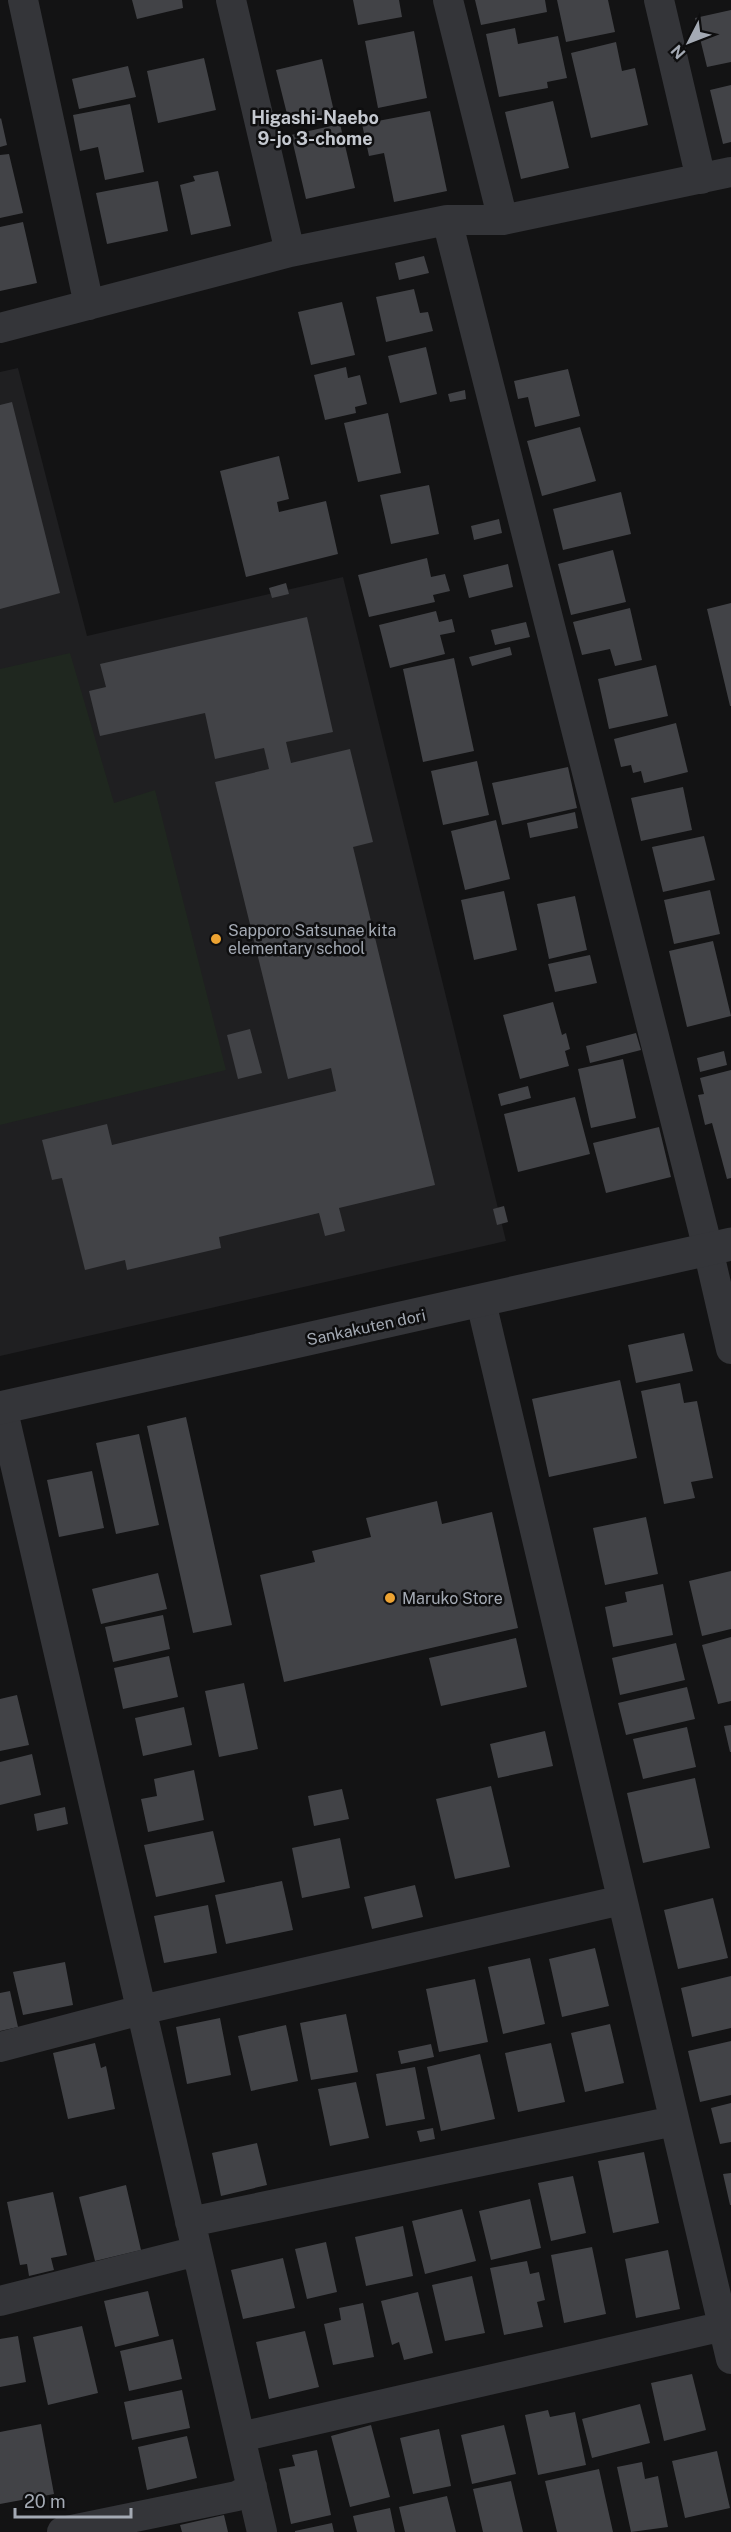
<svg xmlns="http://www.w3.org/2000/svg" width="731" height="2532" viewBox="0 0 731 2532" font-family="'Public Sans',sans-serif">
<rect width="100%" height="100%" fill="#131314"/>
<path fill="#1f1f21" d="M18 368 87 636 343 577 506 1241 0 1356V372Z"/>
<path fill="#1f271f" d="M70 653 114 803 155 790 226 1070 0 1125V669Z"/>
<path fill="#424347" d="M132 0H182L183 8 137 19Z
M353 0H399L402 17 358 25Z
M475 0H545L547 12 481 25Z
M557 0H608L615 32 566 42Z
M731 10V62L707 67 695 18Z
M515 28 518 44 558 36 567 78 547 82 548 88 499 97 486 34Z
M414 31 427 98 378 108 365 41Z
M616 42 622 71 635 68 648 125 591 138 571 53Z
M204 58 216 110 158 123 147 71Z
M322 59 335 116 290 126 276 70Z
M128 66 136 97 79 109 72 79Z
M731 85V142L723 144 710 90Z
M553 101 569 168 521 179 505 112Z
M130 104 144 172 105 180 98 147 80 151 73 115Z
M430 111 447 191 394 202 384 153 369 156 362 124Z
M1 118 7 145 0 147V119Z
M340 124 355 188 306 199 291 135Z
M9 154 23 213 0 218V155Z
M218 171 231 226 191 235 180 185 195 181 193 176Z
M158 181 168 231 107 244 96 193Z
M23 222 37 283 0 291V227Z
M424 256 429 273 399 280 395 263Z
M414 289 420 313 428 312 433 331 386 342 376 297Z
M342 302 355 355 311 365 298 312Z
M426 347 437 394 400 403 388 356Z
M346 367 348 378 360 375 367 404 355 407 356 413 325 420 314 375Z
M568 369 580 416 535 427 528 397 518 399 514 381Z
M465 390 466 399 450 402 448 394Z
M12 402 60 593 0 609V405Z
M388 413 401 473 358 482 344 423Z
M580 427 596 481 542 496 527 441Z
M279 456 289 499 277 502 279 512 326 501 338 554 246 577 220 471Z
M429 485 439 534 391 544 380 495Z
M621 492 631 534 563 550 553 509Z
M499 519 502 533 474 540 471 526Z
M613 550 626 602 571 615 558 564Z
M427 558 431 577 445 574 450 591 433 595 435 602 369 617 358 575Z
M508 564 513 587 469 598 463 575Z
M286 583 289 594 272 598 269 588Z
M731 603V706H730L707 609Z
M630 608 642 660 615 666 610 649 582 655 573 622Z
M436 611 439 622 452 619 455 632 440 635 445 654 390 668 379 625Z
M307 617 333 732 286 742 291 763 350 749 373 842 353 847 435 1185 339 1208 345 1231 325 1236 319 1213 219 1237 221 1248 127 1270 125 1260 85 1270 62 1178 52 1180 42 1140 107 1124 112 1145 336 1091 331 1068 288 1079 215 782 269 769 264 748 215 759 205 713 100 736 89 691 106 687 100 664Z
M526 622 530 637 495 645 491 630Z
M510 647 512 655 472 666 469 657Z
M454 658 474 751 423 762 403 669Z
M656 665 668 716 609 729 598 679Z
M676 723 688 772 644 783 641 771 633 773 631 765 621 767 614 739Z
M477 761 489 815 443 825 431 771Z
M568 767 577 808 502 825 492 783Z
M683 787 692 830 641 841 631 798Z
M575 812 578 828 530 838 527 823Z
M496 820 510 879 465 890 451 831Z
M704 836 715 880 663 892 652 847Z
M710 890 720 934 674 944 664 900Z
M504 891 517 950 474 960 461 900Z
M575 896 587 950 549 959 537 904Z
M713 941 731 1016 687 1027 669 951Z
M590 955 597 983 555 992 548 964Z
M553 1002 562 1035 566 1033 570 1049 565 1051 569 1066 520 1079 503 1015Z
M250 1029 262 1073 238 1079 227 1035Z
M636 1033 641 1050 590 1063 586 1046Z
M724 1051 727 1065 700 1072 697 1058Z
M623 1059 636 1118 591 1128 578 1069Z
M731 1070V1178L727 1179 712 1123 705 1125 698 1095 704 1094 700 1078Z
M528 1086 531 1098 501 1106 498 1094Z
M575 1097 590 1154 518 1172 504 1114Z
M659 1127 671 1177 606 1193 593 1143Z
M504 1206 508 1222 497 1225 493 1209Z
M684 1333 693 1371 636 1383 628 1345Z
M620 1380 637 1458 549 1477 532 1399Z
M680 1383 684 1403 697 1401 713 1478 691 1482 695 1498 664 1504 641 1391Z
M186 1417 232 1625 193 1633 147 1426Z
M139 1434 159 1525 116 1534 96 1443Z
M92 1471 104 1528 59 1537 47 1480Z
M437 1501 442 1524 492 1512 518 1628 284 1682 260 1575 315 1562 312 1551 371 1537 366 1518Z
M646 1517 658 1574 605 1585 593 1528Z
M731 1571V1629L702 1636 689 1581Z
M158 1573 167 1609 101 1624 92 1589Z
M663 1584 673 1635 613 1647 605 1607 627 1602 625 1592Z
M163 1615 170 1649 113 1662 105 1627Z
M731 1637V1701L718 1704 702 1645Z
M516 1638 527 1687 441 1706 429 1658Z
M676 1643 685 1680 620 1695 612 1658Z
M169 1656 178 1697 123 1709 114 1668Z
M244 1683 258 1749 219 1757 205 1691Z
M687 1687 695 1719 626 1735 618 1703Z
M17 1695 29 1745 0 1751V1699Z
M184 1707 192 1745 143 1756 135 1718Z
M731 1725V1752H730L724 1726Z
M687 1727 696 1767 643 1779 633 1739Z
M545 1731 553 1766 498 1778 490 1744Z
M32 1754 41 1795 0 1805V1762Z
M194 1770 204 1820 148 1832 141 1799 157 1796 154 1779Z
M695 1778 710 1848 643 1863 627 1793Z
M491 1786 510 1867 455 1879 436 1799Z
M342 1789 349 1819 314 1826 308 1796Z
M65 1807 68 1824 37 1831 34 1814Z
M213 1831 225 1882 156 1897 144 1845Z
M340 1838 350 1888 302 1898 292 1848Z
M282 1881 293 1930 226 1944 215 1895Z
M415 1885 423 1917 372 1929 364 1897Z
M713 1898 728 1958 678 1969 664 1910Z
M208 1905 217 1953 164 1963 154 1916Z
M595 1948 609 2006 562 2017 549 1959Z
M530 1958 545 2024 503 2034 488 1967Z
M65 1962 73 2005 23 2015 13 1972Z
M731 1976V2028L692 2037 681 1988Z
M475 1979 488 2042 439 2052 426 1989Z
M10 1991 18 2027 0 2031V1993Z
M346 2014 358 2072 311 2080 300 2023Z
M220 2018 231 2075 187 2084 176 2027Z
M610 2024 624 2083 585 2092 571 2033Z
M286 2025 298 2081 251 2091 238 2036Z
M731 2041V2095L700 2102 688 2051Z
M95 2043 101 2068 106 2066 115 2109 68 2119 53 2053Z
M551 2043 565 2102 518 2112 505 2053Z
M431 2044 434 2057 401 2064 398 2051Z
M480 2054 495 2119 441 2131 427 2067Z
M415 2067 425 2119 386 2126 376 2074Z
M356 2082 369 2138 330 2146 318 2089Z
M731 2103V2142L720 2144 711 2108Z
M433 2128 435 2139 420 2142 417 2131Z
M257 2143 267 2185 221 2196 212 2153Z
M644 2152 659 2223 613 2233 598 2161Z
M731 2173V2205H730L723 2174Z
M573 2176 586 2233 551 2241 538 2183Z
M126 2185 141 2250 95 2261 79 2197Z
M53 2192 67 2255 51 2258 54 2270 29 2276 27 2264 20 2265 7 2202Z
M530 2199 541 2248 491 2260 479 2211Z
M462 2209 476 2261 425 2274 412 2221Z
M403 2226 413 2276 366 2286 355 2237Z
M326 2242 337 2292 307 2299 295 2249Z
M592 2247 606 2314 564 2323 551 2255Z
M668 2250 680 2309 636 2318 625 2259Z
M283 2258 295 2308 243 2319 231 2270Z
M527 2261 530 2274 539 2272 545 2300 537 2302 543 2327 504 2335 490 2268Z
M472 2276 485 2333 445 2341 432 2285Z
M148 2291 159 2336 115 2347 104 2301Z
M418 2292 433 2353 404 2360 399 2342 392 2345 381 2301Z
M363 2303 374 2357 333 2365 324 2324 341 2320 339 2308Z
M82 2326 98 2393 48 2405 33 2337Z
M305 2331 319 2387 269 2399 256 2342Z
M18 2336 26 2382 0 2387V2339Z
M173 2339 182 2379 129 2391 120 2351Z
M692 2374 706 2430 664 2441 651 2383Z
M182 2390 190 2428 132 2440 124 2402Z
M640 2404 650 2443 592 2458 582 2419Z
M548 2410 550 2417 575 2412 586 2465 538 2475 525 2415Z
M41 2424 54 2494 0 2504V2432Z
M371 2425 390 2497 350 2507 331 2436Z
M504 2425 516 2474 472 2484 461 2435Z
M439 2429 451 2486 413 2494 400 2438Z
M187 2436 197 2478 147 2490 138 2447Z
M317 2450 331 2515 291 2524 279 2469 295 2466 292 2455Z
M717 2451 730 2508 685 2518 672 2461Z
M642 2462 645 2479 658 2476 668 2527 631 2532 617 2467Z
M599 2469 613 2532H557L545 2481Z
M511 2481 523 2532H483L473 2489Z
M447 2496 456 2532H405L399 2507Z
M390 2508 395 2532H357L353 2516Z
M224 2515 228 2532H182L180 2525Z
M332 2523 334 2532H295V2531Z"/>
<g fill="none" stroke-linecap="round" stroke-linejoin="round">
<path stroke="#343539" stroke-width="30" d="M23 0 89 305
M231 0 290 252
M448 0 503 220
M659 0 701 179
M447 220 708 1249 731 1349
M0 328 290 252 447 220H503L731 172
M481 1302 731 2359
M2 1407 262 2532
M0 2047 141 2010 622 1900
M190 2222 674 2121
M0 2301 197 2251
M240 2437 724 2326
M62 2532 237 2496 252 2487"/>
<path stroke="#343539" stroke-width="33" d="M0 1408 731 1244"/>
</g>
<g fill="#eda332" stroke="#0e0e0f" stroke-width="2">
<circle cx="216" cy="939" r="6"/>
<circle cx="390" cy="1598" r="6"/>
</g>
<g text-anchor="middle" stroke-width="5" stroke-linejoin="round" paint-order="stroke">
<g font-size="16" fill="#a4aab4" stroke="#0e0e0f" text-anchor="start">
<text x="228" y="936">Sapporo Satsunae kita<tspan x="228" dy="18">elementary school</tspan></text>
<text x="402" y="1604">Maruko Store</text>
</g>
<g font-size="16" fill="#a4aab4" stroke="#0e0e0f">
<text transform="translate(366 1327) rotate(-12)" y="6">Sankakuten dori</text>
</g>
<g font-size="18" font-weight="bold" fill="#c5c9d0" stroke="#0e0e0f">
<text x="315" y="124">Higashi-Naebo<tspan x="315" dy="21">9-jo 3-chome</tspan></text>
</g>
</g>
<g transform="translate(689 42) rotate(228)" stroke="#0e0e0f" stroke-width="4.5" paint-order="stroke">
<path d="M0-4.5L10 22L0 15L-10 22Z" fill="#a4aab4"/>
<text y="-9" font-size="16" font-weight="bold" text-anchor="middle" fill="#a4aab4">N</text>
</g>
<path d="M15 2508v9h116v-9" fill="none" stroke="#a4aab4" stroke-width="3"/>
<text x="24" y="2508" font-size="18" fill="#a4aab4" stroke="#0e0e0f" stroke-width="4.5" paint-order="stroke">20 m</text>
</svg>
